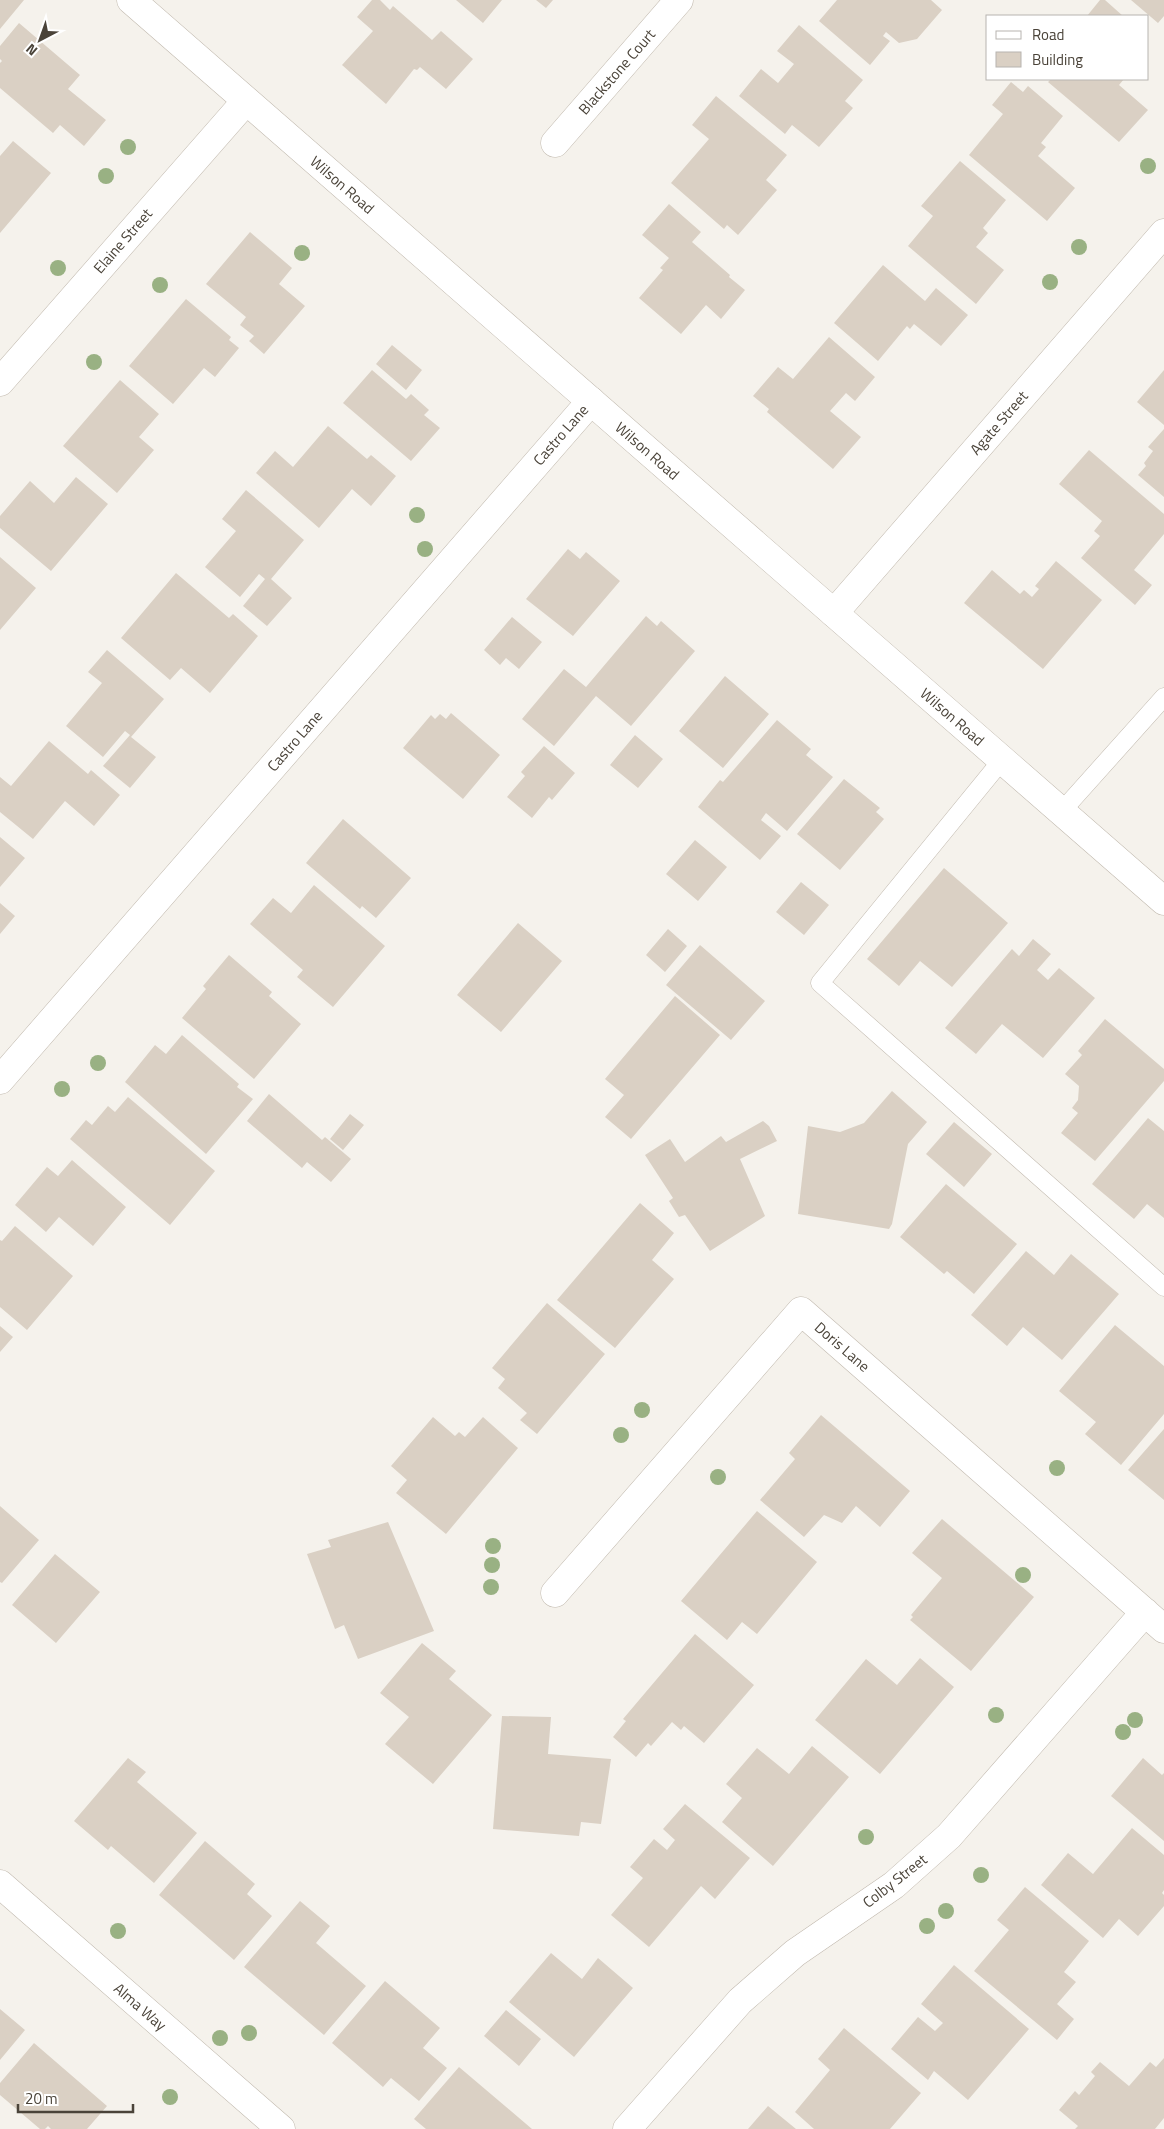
<svg xmlns="http://www.w3.org/2000/svg" width="1164" height="2129" viewBox="0 0 1164 2129" font-family="'Titillium Web',sans-serif">
<rect width="100%" height="100%" fill="#f5f2ec"/>
<path fill="#dad0c4" d="M0 0H24L0 29Z
M372 0H380L390 10 393 6 432 40 441 31 473 59 446 89 420 67 417 70 414 69 386 104 342 65 373 31 357 17Z
M456 0H502L483 23Z
M536 0H553L546 8Z
M837 0H931L942 10 917 39 899 43 886 32 883 36 890 41 870 65 819 21Z
M1100 0H1105L1123 16H1087Z
M1131 0H1164V16L1158 23Z
M19 23 80 75 68 89 106 120 84 146 60 125 53 133 0 88V63L2 61 0 59V46Z
M799 25 863 80 845 101 853 108 819 147 792 125 785 134 739 96 761 69 778 83 794 64 777 51Z
M1051 79H1124L1119 85 1148 110 1119 142 1048 82Z
M1011 82 1023 92 1028 86 1063 116 1041 143 1046 147 1038 156 1075 188 1047 221 969 155 1003 114 992 105Z
M716 96 787 155 766 180 777 190 738 235 727 225 724 229 671 183 709 139 692 125Z
M13 141 51 173 0 233V156Z
M960 161 1006 200 983 228 988 233 976 247 1004 270 976 304 908 246 933 216 921 206Z
M669 204 701 232 692 242 730 275 729 277 745 290 721 319 706 305 681 334 639 298 663 270 660 268 669 258 642 235Z
M250 232 292 268 279 284 305 306 264 354 249 341 254 336 240 325 246 317 206 284Z
M883 265 925 301 936 288 968 315 941 346 914 324 910 329 907 326 878 361 834 323Z
M186 299 231 337 229 340 239 348 215 377 204 368 173 404 129 366Z
M829 337 875 377 855 401 846 393 830 411 861 437 833 469 767 412 769 409 753 396 778 367 793 379Z
M392 345 422 370 406 390 376 364Z
M372 370 406 399 411 394 429 410 424 415 440 428 411 461 343 403Z
M1164 370V425L1137 402Z
M120 380 159 414 139 437 154 450 117 493 63 446Z
M328 426 367 459 371 455 396 476 371 506 352 489 319 528 256 473 275 451 293 467Z
M1164 429V497L1138 475 1146 466 1144 463 1153 451 1148 447Z
M1089 450 1164 514V534L1134 570 1152 585 1135 605 1081 558 1100 536 1094 531 1102 521 1059 484Z
M76 477 108 504 51 571 0 528V516L30 481 54 503Z
M246 490 304 540 271 579 292 598 267 626 243 606 265 579 259 574 240 597 205 567 236 531 222 519Z
M568 549 580 559 586 552 620 581 573 636 526 599Z
M0 557 36 588 0 630Z
M1056 561 1102 600 1043 669 964 603 992 570 1020 594 1024 590 1032 597 1039 589 1035 586Z
M176 573 229 618 233 614 258 636 210 693 181 668 170 680 121 638Z
M646 616 657 626 661 621 695 651 631 726 596 696 554 746 522 719 564 669 586 687Z
M512 617 542 642 519 669 506 658 500 665 484 650Z
M107 650 164 699 131 737 156 757 130 788 103 766 130 735 125 731 103 757 66 726 102 683 88 672Z
M725 676 769 714 723 768 679 731Z
M451 713 500 755 463 799 403 748 431 715 435 719 440 714 446 719Z
M777 720 811 749 806 755 833 777 787 831 766 813 761 820 781 836 760 860 698 807 720 780 723 782Z
M635 735 663 759 638 788 610 765Z
M49 741 88 774 91 770 120 795 94 826 65 801 33 839 0 812V777L11 786Z
M544 746 575 773 552 800 549 797 532 818 507 797 525 776 521 772Z
M844 779 880 808 876 812 884 819 840 870 797 834Z
M343 819 411 878 376 918 362 906 360 909 306 863Z
M0 837 25 858 0 887Z
M695 840 727 867 698 901 666 874Z
M944 868 1008 923 952 987 920 961 899 986 867 959Z
M801 882 829 905 804 935 776 912Z
M314 885 385 946 333 1007 297 977 303 970 250 924 273 898 291 913Z
M0 903 15 916 0 934Z
M518 923 562 961 501 1032 457 995Z
M668 929 687 946 665 972 646 955Z
M1033 939 1051 954 1037 970 1048 980 1059 968 1095 998 1043 1058 1002 1024 976 1054 945 1028 1012 949 1019 956Z
M700 945 765 1001 731 1040 666 985Z
M229 955 272 992 269 996 301 1024 254 1079 182 1018 206 989 203 986Z
M675 996 720 1035 631 1139 605 1117 624 1095 605 1079Z
M1105 1019 1164 1069V1081L1095 1161 1061 1133 1078 1113 1072 1108 1078 1100 1079 1086 1065 1074 1082 1055 1078 1051Z
M182 1035 239 1084 237 1087 253 1099 206 1154 125 1082 155 1045 166 1054Z
M892 1091 927 1122 908 1144 892 1224 889 1229 798 1214 808 1126 840 1132 864 1123Z
M269 1094 322 1140 325 1137 351 1159 331 1182 307 1162 302 1168 247 1121Z
M128 1097 215 1171 170 1225 70 1139 86 1120 92 1125 108 1106 115 1112Z
M350 1114 364 1125 343 1150 330 1139Z
M1148 1118 1164 1131V1218L1147 1204 1134 1219 1092 1184Z
M763 1121 769 1126 777 1141 740 1159 765 1216 710 1251 685 1215 679 1217 669 1201 673 1198 645 1155 670 1139 685 1162 721 1136 726 1142Z
M954 1122 992 1154 964 1187 926 1154Z
M72 1160 126 1207 93 1246 59 1217 46 1232 15 1205 47 1167 58 1176Z
M946 1184 1017 1244 974 1294 947 1271 944 1274 900 1237Z
M640 1203 674 1233 652 1260 674 1279 615 1348 557 1300Z
M15 1226 73 1276 27 1330 0 1307V1240L2 1241Z
M1026 1251 1054 1275 1071 1254 1119 1294 1062 1360 1023 1327 1007 1346 971 1315Z
M547 1303 605 1354 537 1434 520 1420 527 1413 498 1388 505 1379 492 1368Z
M1115 1325 1164 1366V1414L1121 1465 1085 1434 1096 1422 1059 1391Z
M0 1326 13 1337 0 1352Z
M821 1415 910 1491 880 1527 856 1506 842 1523 824 1515 804 1537 760 1500 795 1459 789 1453Z
M433 1417 455 1436 459 1432 465 1437 483 1417 518 1448 446 1534 396 1493 407 1480 391 1466Z
M1164 1429V1500L1128 1470Z
M0 1506 39 1540 2 1583 0 1582Z
M757 1511 817 1562 757 1634 742 1622 727 1640 681 1601Z
M942 1519 1034 1597 971 1671 910 1620 913 1617 911 1615 942 1578 912 1553Z
M388 1522 434 1631 358 1659 344 1625 335 1629 307 1554 331 1547 328 1540Z
M55 1554 100 1592 56 1643 12 1605Z
M695 1634 754 1685 704 1743 684 1726 681 1730 672 1722 651 1746 648 1743 636 1757 613 1737 626 1721 623 1719Z
M422 1643 456 1671 449 1679 492 1715 433 1784 385 1744 409 1717 380 1693Z
M920 1658 954 1687 880 1774 815 1720 866 1659 897 1685Z
M502 1716 551 1717 548 1754 611 1759 601 1824 581 1822 579 1836 493 1829Z
M812 1746 849 1777 773 1866 722 1822 742 1798 726 1784 757 1748 789 1774Z
M128 1758 146 1772 137 1782 197 1833 154 1883 111 1846 108 1850 74 1821Z
M1143 1758 1162 1775 1164 1773V1841L1111 1796Z
M685 1804 750 1858 715 1899 701 1886 649 1947 611 1915 643 1878 630 1867 654 1839 667 1850 675 1840 663 1829Z
M1132 1828 1164 1855V1890L1162 1893 1164 1895V1906L1138 1936 1119 1919 1103 1938 1041 1885 1068 1853 1093 1874Z
M205 1841 255 1884 247 1894 272 1916 234 1960 159 1895Z
M1025 1887 1089 1941 1064 1972 1076 1982 1057 2004 1074 2019 1057 2040 974 1971 1009 1930 997 1920Z
M300 1901 330 1926 316 1943 366 1986 324 2035 244 1967Z
M551 1953 582 1979 598 1958 633 1988 574 2057 509 2002Z
M954 1965 1029 2029 968 2100 934 2071 928 2080 891 2049 918 2017 935 2031 943 2023 921 2004Z
M385 1981 440 2028 423 2048 447 2068 419 2101 391 2078 383 2087 332 2043Z
M0 2009 25 2030 0 2060Z
M506 2010 541 2039 519 2066 484 2036Z
M844 2028 921 2093 890 2129H814L795 2112 830 2070 818 2059Z
M34 2043 107 2106 87 2129H51L48 2126 45 2129H40L0 2095V2083Z
M1164 2058V2118L1155 2129H1075L1078 2126 1059 2110 1075 2091 1079 2095 1095 2076 1091 2072 1100 2062 1129 2086 1150 2062 1156 2067Z
M459 2067 532 2129H426L414 2119Z
M768 2106 796 2129H748Z"/>
<g fill="none" stroke-linecap="round" stroke-linejoin="round">
<defs>
<path id="service" d="M1002 760 820 983 1164 1287
M1062 811 1164 697"/>
<path id="minor" d="M555 143 679 0
M0 382 246 101
M834 613 1164 233
M0 1080 591 401
M555 1593 801 1311 1164 1629
M0 1884 281 2129
M627 2129 740 2001 795 1953 894 1885 949 1836 1145 1612"/>
<path id="tertiary" d="M131 0 1164 901"/>
</defs>
<use href="#service" stroke="#c1b9ae" stroke-width="19"/>
<use href="#minor" stroke="#c1b9ae" stroke-width="29"/>
<use href="#tertiary" stroke="#c1b9ae" stroke-width="29"/>
<use href="#service" stroke="#fff" stroke-width="18"/>
<use href="#minor" stroke="#fff" stroke-width="28"/>
<use href="#tertiary" stroke="#fff" stroke-width="28"/>
</g>
<g fill="#99b183">
<circle cx="128" cy="147" r="8"/>
<circle cx="1148" cy="166" r="8"/>
<circle cx="106" cy="176" r="8"/>
<circle cx="1079" cy="247" r="8"/>
<circle cx="302" cy="253" r="8"/>
<circle cx="58" cy="268" r="8"/>
<circle cx="1050" cy="282" r="8"/>
<circle cx="160" cy="285" r="8"/>
<circle cx="94" cy="362" r="8"/>
<circle cx="417" cy="515" r="8"/>
<circle cx="425" cy="549" r="8"/>
<circle cx="98" cy="1063" r="8"/>
<circle cx="62" cy="1089" r="8"/>
<circle cx="642" cy="1410" r="8"/>
<circle cx="621" cy="1435" r="8"/>
<circle cx="1057" cy="1468" r="8"/>
<circle cx="718" cy="1477" r="8"/>
<circle cx="493" cy="1546" r="8"/>
<circle cx="492" cy="1565" r="8"/>
<circle cx="1023" cy="1575" r="8"/>
<circle cx="491" cy="1587" r="8"/>
<circle cx="996" cy="1715" r="8"/>
<circle cx="1135" cy="1720" r="8"/>
<circle cx="1123" cy="1732" r="8"/>
<circle cx="866" cy="1837" r="8"/>
<circle cx="981" cy="1875" r="8"/>
<circle cx="946" cy="1911" r="8"/>
<circle cx="927" cy="1926" r="8"/>
<circle cx="118" cy="1931" r="8"/>
<circle cx="249" cy="2033" r="8"/>
<circle cx="220" cy="2038" r="8"/>
<circle cx="170" cy="2097" r="8"/>
</g>
<g text-anchor="middle" stroke-width="4" stroke-linejoin="round" paint-order="stroke">
<g font-size="15" fill="#4a4339" stroke="#fff">
<text transform="translate(617 72) rotate(-49)" y="5">Blackstone Court</text>
<text transform="translate(342 185) rotate(41)" y="5">Wilson Road</text>
<text transform="translate(123 241) rotate(-49)" y="5">Elaine Street</text>
<text transform="translate(999 423) rotate(-49)" y="5">Agate Street</text>
<text transform="translate(561 435) rotate(-49)" y="5">Castro Lane</text>
<text transform="translate(647 451) rotate(41)" y="5">Wilson Road</text>
<text transform="translate(952 717) rotate(41)" y="5">Wilson Road</text>
<text transform="translate(295 741) rotate(-49)" y="5">Castro Lane</text>
<text transform="translate(842 1347) rotate(41)" y="5">Doris Lane</text>
<text transform="translate(895 1881) rotate(-38)" y="5">Colby Street</text>
<text transform="translate(140 2007) rotate(41)" y="5">Alma Way</text>
</g>
</g>
<rect x="986" y="15" width="162" height="65" fill="#ffffff" stroke="#b7b4b0"/>
<rect x="996" y="31" width="25" height="8" fill="#ffffff" stroke="#b7b4b0"/>
<text x="1032" y="40" font-size="15" fill="#4a4339">Road</text>
<rect x="996" y="52" width="25" height="15" fill="#dad0c4" stroke="#b7b4b0"/>
<text x="1032" y="65" font-size="15" fill="#4a4339">Building</text>
<g transform="translate(40 40) rotate(221)" stroke="#ffffff" stroke-width="4" paint-order="stroke">
<path d="M0-4L9 19L0 12L-9 19Z" fill="#4a4339"/>
<text y="-8" font-size="14" font-weight="bold" text-anchor="middle" fill="#4a4339">N</text>
</g>
<path d="M18 2104v8h115v-8" fill="none" stroke="#4a4339" stroke-width="2.5"/>
<text x="25" y="2104" font-size="15" fill="#4a4339" stroke="#ffffff" stroke-width="4" paint-order="stroke">20 m</text>
</svg>
